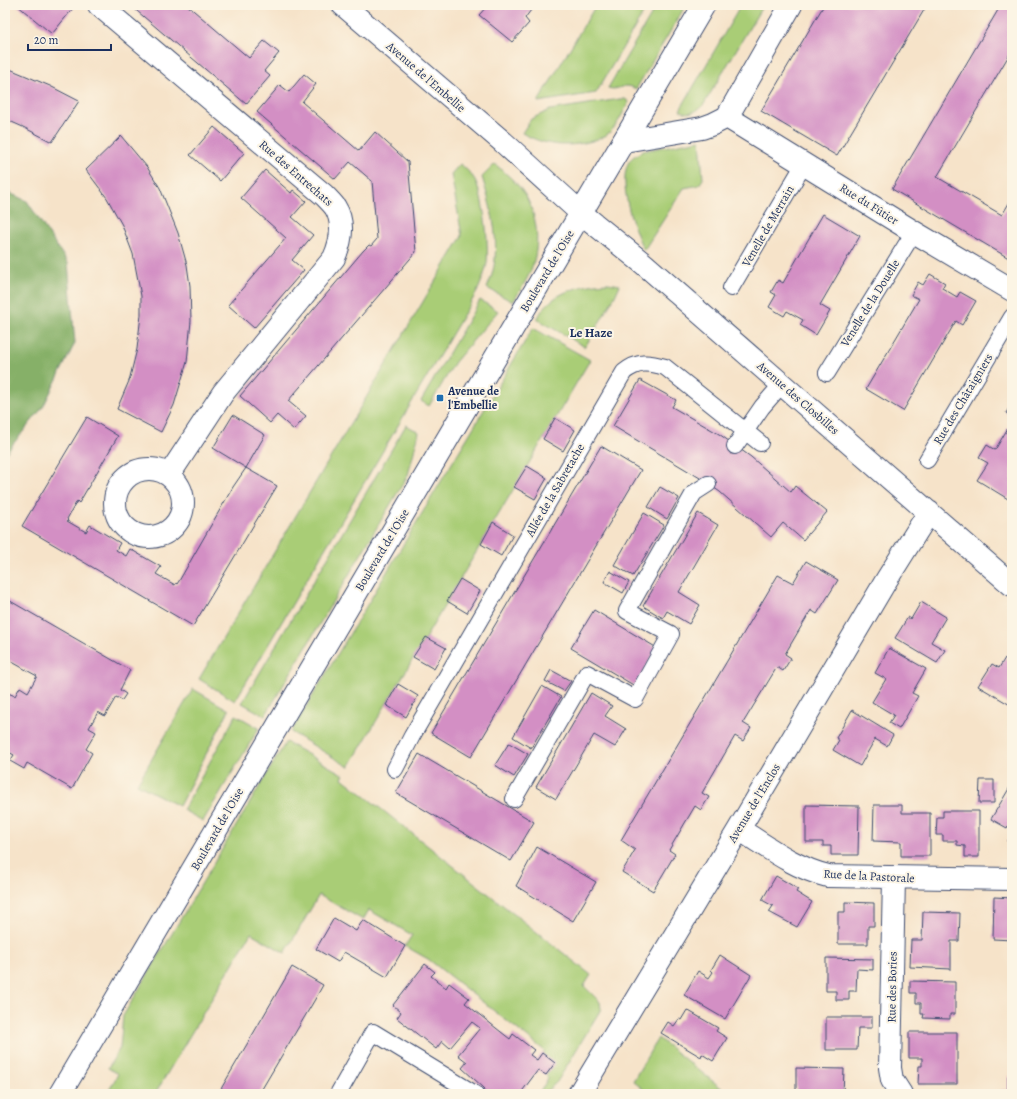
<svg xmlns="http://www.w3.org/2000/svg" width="1017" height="1099" viewBox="0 0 1017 1099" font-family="Alegreya,serif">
<rect width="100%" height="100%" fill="#fcf5e5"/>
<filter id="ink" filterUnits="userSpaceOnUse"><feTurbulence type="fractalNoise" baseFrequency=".025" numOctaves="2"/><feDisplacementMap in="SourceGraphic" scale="8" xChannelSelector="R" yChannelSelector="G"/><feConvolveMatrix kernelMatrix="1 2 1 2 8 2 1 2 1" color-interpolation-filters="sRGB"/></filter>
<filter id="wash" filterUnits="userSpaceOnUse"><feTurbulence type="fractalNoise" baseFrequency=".012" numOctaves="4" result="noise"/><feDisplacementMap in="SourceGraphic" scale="16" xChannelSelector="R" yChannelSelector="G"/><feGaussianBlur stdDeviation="0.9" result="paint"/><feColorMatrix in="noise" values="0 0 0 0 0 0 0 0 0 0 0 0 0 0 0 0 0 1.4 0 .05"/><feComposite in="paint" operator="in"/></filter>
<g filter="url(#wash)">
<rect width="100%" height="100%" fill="#f6e3c9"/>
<path fill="#a9cd76" stroke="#627e6a" d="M596 5H648L596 93 538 102Z
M657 5H686L636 89C623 81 620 92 608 88Z
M741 5H763L704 104C698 111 689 116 680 110Z
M620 99H625L629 102C623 112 618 125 609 133 605 137 598 139 592 141 567 148 545 146 522 133L531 119 550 110Z
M700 140 703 179 699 185 684 188 644 250C634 232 616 179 630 160 633 156 638 154 643 151Z
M460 164C465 168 471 173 475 180 484 198 489 242 487 263 485 273 481 283 477 292L235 701 199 679 462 236 451 174Z
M495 164C505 173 518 183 525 195 537 215 540 242 533 264 529 278 520 290 513 302L487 288C491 279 494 269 495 259 498 232 490 203 482 177Z
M608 283 620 285 615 296 585 347 537 319C540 315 541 311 544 308 559 290 586 284 608 283Z
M480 300 498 311 455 362 429 406 421 401Z
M533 328 590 360 349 767 291 732Z
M406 425 419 432 408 475 265 716 242 703Z
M193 689 229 710 179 806 137 784Z
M236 715 259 728 203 821 183 810Z
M286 742 344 775 342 778 591 975 584 986 600 1002 601 1009 557 1082 548 1090 539 1094 548 1078 546 1075 554 1063 543 1054 545 1051 428 959 405 946 412 935 369 910 363 920 319 895 285 953 251 933 155 1094H107L118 1074 108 1068 120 1048 123 1016Z
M658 1038 729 1094H649L633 1081Z"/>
<path fill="#86b067" stroke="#507062" d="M5 191 27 201 68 263 75 343 43 407 5 454Z"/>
<g id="blocks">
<path fill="#d38fc4" d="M17 5H72L74 7 52 34Z
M130 5H187L249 58 264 41 279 53 264 71 270 76 246 104Z
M488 5H530L527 8 531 10 525 18 529 23 512 42 479 15Z
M824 5H927L837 156 761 111Z
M1001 5H1012V50L937 177 1002 215 1012 198V260L892 189Z
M5 67 50 86 79 101 52 142 23 127 5 119Z
M304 74 316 84 302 102 359 151 375 132 408 162 416 252 288 401 306 416 294 430 277 415 270 423 240 396 363 251 369 245 371 246 377 239 372 181 350 162 335 179 257 112 280 85 289 92Z
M214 127 244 153 220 181 190 155Z
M121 136 147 167 160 188 178 233 187 265 190 286 191 321 187 362 174 405 161 432 117 409 129 381 137 349 141 315V296L133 254 122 225 107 198 86 170Z
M265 170 291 193 293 190 306 201 292 217 313 235 292 260 304 270 254 328 228 305 286 238 241 198Z
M823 214 860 236 820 305 830 311 816 335 800 325 803 320 787 311 784 316 769 307 776 295 771 292 778 280 783 283Z
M930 274 945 283 942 288 957 297 960 292 976 301 962 325 956 321 903 411 866 389 919 299 911 295 918 282 923 285Z
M640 380 676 400 672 407 719 434 751 457 791 492 795 486 827 512 803 540 783 523 771 537 720 492 700 478 613 426Z
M1012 403V417L1006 413Z
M233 415 265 435 246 468 213 448Z
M87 417 118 436 79 503 77 501 67 519 68 520 67 521 86 532 90 525 120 543 116 550 126 556 130 549 161 567 156 574 175 585 176 583 177 584 179 581 233 487 246 468 277 486 193 626 22 526Z
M555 418 575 430 563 451 543 439Z
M1012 421V491L1008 499 977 480 988 463 979 458 987 445 995 450Z
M601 446 641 470 471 757 431 733Z
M527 466 547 478 535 499 514 487Z
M660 487 679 498 667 519 648 507Z
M644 513 664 525 633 576 614 565Z
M698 513 718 525 679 592 700 605 689 624 667 611 663 618 643 606Z
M493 522 513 535 501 556 481 544Z
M806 561 838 580 817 614 811 610 785 654 791 658 783 671 777 667 743 723 751 728 743 741 735 736 702 793 709 797 701 810 695 806 669 850 675 854 653 891 622 872 635 850 621 840 778 575 793 583Z
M610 571 629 582 623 593 604 582Z
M460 579 480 591 467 613 447 601Z
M5 598 130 670 120 690 126 694 122 700 116 697 105 716 98 712 89 728 96 732 86 749 92 753 72 789 27 763 24 769 10 761 14 755 5 750V699L8 693 15 696 20 687 28 692 37 676 5 658Z
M921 602 946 617 931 642 945 650 937 663 895 638 908 617 911 619Z
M594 610 657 648 635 686 571 648Z
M426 637 446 648 434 669 413 657Z
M889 648 926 669 912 693 918 696 899 729 889 723 894 715 872 702 886 679 875 673Z
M1005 658 1012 662V706L978 686 992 664 999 668Z
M551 670 571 681 564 691 545 681Z
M398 684 418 696 406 717 386 705Z
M542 686 561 697 531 748 513 737Z
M591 693 612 706 605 716 626 729 615 747 594 735 556 799 536 787Z
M852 710 893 735 887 746 875 739 860 766 833 750 839 740 836 738Z
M509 743 528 754 514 777 495 765Z
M419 754 534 822 511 861 396 793Z
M980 780H994V803H979Z
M1010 787 1012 789V829L1008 826 1007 828 991 819Z
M806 805 859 806 858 855H831V846H823V842H806Z
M874 805H902V813H930V856H901V842L873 841Z
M943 811H979V857H965V846L957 845V841H943V835H936L937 817H943Z
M1012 834V845L1007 842Z
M537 847 596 882 573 921 516 886Z
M776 876 798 889 796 892 812 902 797 927 769 912 773 906 762 900Z
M994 897 1012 898V940L993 939Z
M845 902 874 903V926H868V944H838V912H845Z
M923 912 960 913 959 941H951V969L910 967 911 940H922Z
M334 918 356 931 363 920 405 946 387 977 344 952 338 962 316 949Z
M720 955 751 975 725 1019 684 995 698 971 709 978 713 972 711 970Z
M826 958 873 959V970L857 969 856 991H849V1000H836V991H826Z
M425 964 435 972 431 976 446 988 449 983 469 998 465 1003 496 1028 510 1039 513 1034 534 1050 530 1055 537 1060 542 1053 555 1063 546 1075 538 1070 520 1094H488L482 1090 484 1088 462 1068 467 1062 458 1055 480 1028 472 1022 450 1048 442 1041 436 1049 397 1018 401 1012 393 1005Z
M292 967 323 985 314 1001 259 1094H218Z
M910 981 955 982V1014H950V1019L923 1018 924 1014H921V1003H916V993H910Z
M687 1010 718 1028 716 1031 727 1038 713 1061 702 1054 701 1057 661 1033 668 1022 674 1026 679 1019 681 1020Z
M826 1017H872V1028H858L857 1050H826Z
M909 1032H957V1084H918L919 1066H922V1058H909Z
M796 1068 844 1069 843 1094H796Z
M1008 1076H1012V1094H1001V1090H1008Z
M997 1091 996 1094H965V1092Z"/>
</g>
</g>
<g filter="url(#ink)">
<use href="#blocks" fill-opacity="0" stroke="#3c4a6e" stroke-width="1"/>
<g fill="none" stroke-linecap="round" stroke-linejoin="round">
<defs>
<path id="lane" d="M731 288 804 164
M827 373 914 232
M735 446 762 407 782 384
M927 460 1012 317
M395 769 412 736 624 372C638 361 648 362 665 367L760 443
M514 799 587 673 635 699 671 634 627 611 694 493 708 484
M338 1094 373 1032 475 1094"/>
<path id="street" d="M99 5 324 195C328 199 332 203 335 207 345 223 341 242 334 258L223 393 169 475
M727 117 914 232 1012 290
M624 141 702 128 713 124 727 117 791 5
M581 213 644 264 1012 585
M115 503a34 34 0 1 1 68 0a34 34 0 1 1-68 0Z
M739 829C767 847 795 868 828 876L1012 879
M894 878 890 1068 892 1080 901 1094
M579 1094 739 829 887 579 929 512"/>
<path id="secondary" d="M343 5 503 142 581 213
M60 1094 704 5"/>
</defs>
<use href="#lane" stroke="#3c4a6e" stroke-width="18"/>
<use href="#street" stroke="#3c4a6e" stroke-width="24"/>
<use href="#secondary" stroke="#3c4a6e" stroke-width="24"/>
<use href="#lane" stroke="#fff" stroke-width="16"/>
<use href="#street" stroke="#fff" stroke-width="22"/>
<use href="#secondary" stroke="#fff" stroke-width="22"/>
</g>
</g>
<rect fill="#1f6fb2" stroke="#fcf5e5" stroke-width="1.5" x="436" y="394" width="8" height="8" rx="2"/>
<g text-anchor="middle" stroke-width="4" stroke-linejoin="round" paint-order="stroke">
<g font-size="12" fill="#1b2f5e" stroke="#fcf5e5">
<text transform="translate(426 77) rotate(41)" y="4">Avenue de l'Embellie</text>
<text transform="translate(296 173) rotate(41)" y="4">Rue des Entrechats</text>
<text transform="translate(869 204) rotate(32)" y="4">Rue du Fûtier</text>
<text transform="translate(768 226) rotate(-60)" y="4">Venelle de Merrain</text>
<text transform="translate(547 271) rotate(-59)" y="4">Boulevard de l'Oise</text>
<text transform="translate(870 303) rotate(-58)" y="4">Venelle de la Douelle</text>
<text transform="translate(798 398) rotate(41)" y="4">Avenue des Closbilles</text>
<text transform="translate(963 399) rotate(-59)" y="4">Rue des Châtaigniers</text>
<text transform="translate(555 490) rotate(-60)" y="4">Allée de la Sabretache</text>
<text transform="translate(382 550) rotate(-59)" y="4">Boulevard de l'Oise</text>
<text transform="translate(754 803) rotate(-59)" y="4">Avenue de l'Enclos</text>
<text transform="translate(217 829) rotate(-60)" y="4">Boulevard de l'Oise</text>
<text transform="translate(869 876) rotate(3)" y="4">Rue de la Pastorale</text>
<text transform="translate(892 987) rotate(-89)" y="4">Rue des Bories</text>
</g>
<g font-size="12" font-weight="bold" fill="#1b2f5e" stroke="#fcf5e5" text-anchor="start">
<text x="448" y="395">Avenue de<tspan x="448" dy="14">l'Embellie</tspan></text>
</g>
<g font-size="13" font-weight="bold" fill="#1b2f5e" stroke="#fcf5e5">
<text x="591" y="337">Le Haze</text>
</g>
</g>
<rect width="1017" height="1099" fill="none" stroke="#fcf5e5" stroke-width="20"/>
<path d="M28 44v6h83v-6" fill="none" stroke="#1b2f5e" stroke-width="2"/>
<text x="34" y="44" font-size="12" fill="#1b2f5e" stroke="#fcf5e5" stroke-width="3" paint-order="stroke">20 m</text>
</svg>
